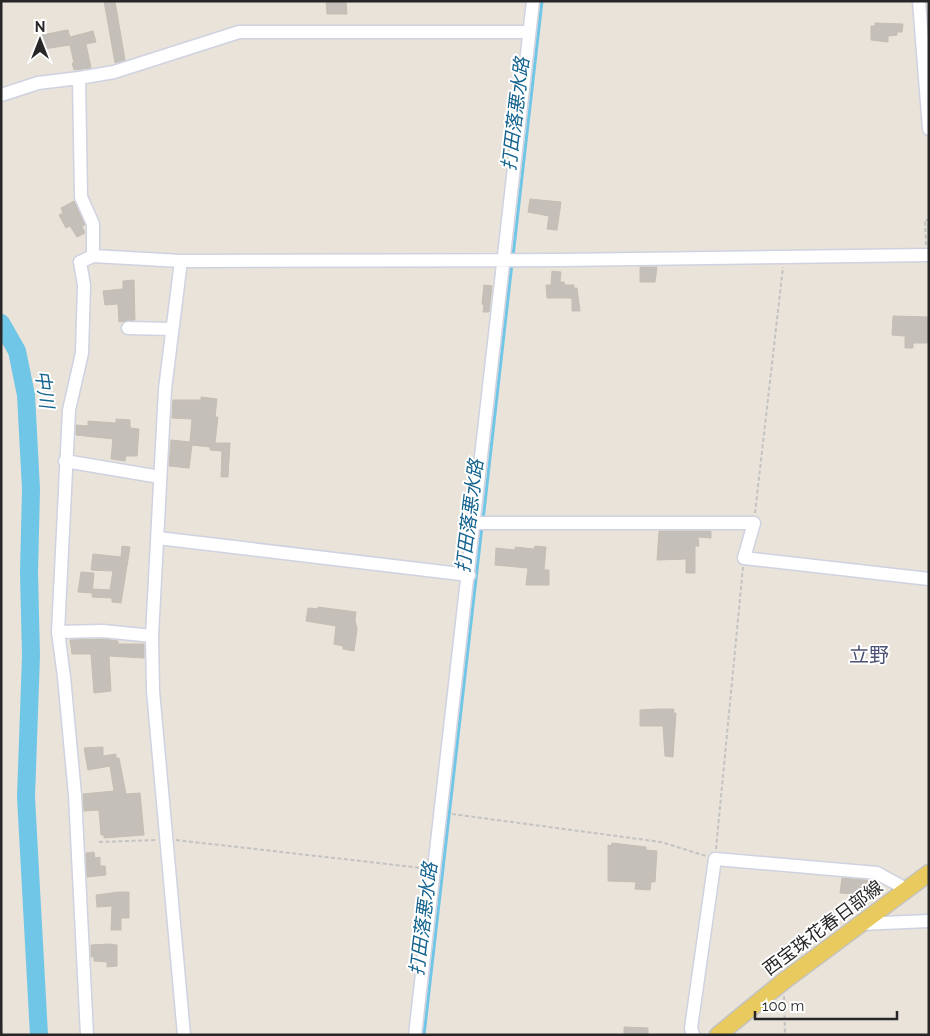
<svg xmlns="http://www.w3.org/2000/svg" width="930" height="1036" viewBox="0 0 930 1036" font-family="Raleway,'Noto Sans JP',sans-serif">
<rect width="100%" height="100%" fill="#e9e3d9"/>
<g fill="none" stroke-linecap="round" stroke-linejoin="round">
<path stroke="#70c6e7" stroke-width="3" d="M513 256 542 1
M483 520 512 263
M424 1035 482 526"/>
<path stroke="#70c6e7" stroke-width="18" d="M1 323 17 351 26 395 31 489 29 573 31 656 26 797 39 1035"/>
</g>
<path fill="#c4bfb9" stroke="#c4beb3" d="M104 1H115L125 60 115 63Z
M328 1 346 2 347 14H327L326 2Z
M875 23 903 24 902 32H897V35L888 36V42L871 40V26H875Z
M67 30H68L70 37 93 31 96 42 86 44 91 68 74 70 72 63H74L70 45 37 50 36 42 41 41 42 35Z
M530 199 561 202 557 230 547 229 549 216 528 212Z
M74 201 85 225 82 226 85 233 77 237 70 226 66 228 59 215 63 213 61 208Z
M640 267H657L655 282H640Z
M552 271 561 272 560 282H564L565 285H574V288H577L580 311H572V298H547L546 285H551Z
M134 280 135 320 119 322 118 304 105 305 103 291 123 289V281Z
M484 285 492 286 489 312H483L484 305 482 304Z
M893 316 928 317V343H913V348H905V336L892 335Z
M201 397 217 399 215 417H218L215 443H230L228 477H221L222 451 210 450V447L192 445 189 468 169 466 171 440 190 442 192 419 172 418 173 400H201Z
M116 419 130 420V428L139 429 137 456H126L125 461 111 459 113 439 76 435V425L88 426V421L116 423Z
M659 531H711V538L698 537 699 546H695V573H686V559L657 560Z
M122 546 130 547 121 603 112 602V598L92 597 93 589 110 590 113 571 91 570 93 554 121 557Z
M535 546 546 547 544 570H549V585H526L528 568 495 565 496 548 515 550V547L534 549Z
M81 572 94 573 92 593 78 592Z
M318 607 356 612 355 620 357 629 354 651 343 649V646L334 644 336 626 306 621 308 608 318 609Z
M103 639 118 641V644H144V658L109 656 111 691 94 693 91 654H72L70 640Z
M658 709H674L673 713H676L673 757 665 756 663 726H640V710Z
M103 747V756L116 754V758H119L126 794 140 793 144 835 104 838V835H101L99 810 84 811 83 794 114 791 110 766 88 770 84 748Z
M612 843 646 847V850L657 851 655 882H651L650 890 635 889 636 882 608 881V845L611 846Z
M94 852 95 858 100 857V866H105L106 875 87 877 86 853Z
M842 878 875 881 878 883 877 889H868L867 895 840 893Z
M119 892H129V918H121V930H111L112 906 97 907 96 895Z
M110 944 117 945V966L107 967V962L94 961V957H91V945Z
M624 1027 648 1028V1035H624Z"/>
<g fill="none" stroke-linecap="round" stroke-linejoin="round">
<defs>
<path id="minor" d="M919 1 929 129
M1 95 38 83 79 78
M93 256V224L81 197 79 78 114 72 239 32H529
M181 261 165 389 152 636 153 691 184 1035
M128 328 172 329
M65 461 160 477
M475 523H754L744 558 929 579
M158 538 469 575
M58 632 103 631 152 636
M860 924 929 921
M87 1035 75 795 64 677 58 632 69 410 82 353 84 285 80 262 93 256 181 261 562 260 929 255
M415 1035 533 1
M693 1035 691 1028 715 859 877 873 908 890"/>
<path id="major" d="M718 1035 784 981 929 873"/>
</defs>
<use href="#minor" stroke="#cfd2e0" stroke-width="15"/>
<use href="#major" stroke="#c3c3c3" stroke-width="19"/>
<path stroke="#c3c3c3" stroke-width="2" stroke-dasharray="4 2.5" stroke-linecap="butt" d="M926 245 925 220H928L929 237
M755 513 783 267
M452 814 661 842 706 856
M176 840 422 868
M99 842 156 840
M716 849 743 567
M784 996 785 1035
M1 1019 2 1035"/>
<use href="#minor" stroke="#fff" stroke-width="12"/>
<use href="#major" stroke="#e8ca5f" stroke-width="16"/>
</g>
<g text-anchor="middle" stroke-width="4" stroke-linejoin="round" paint-order="stroke">
<g font-size="18" fill="#272727" stroke="#fff">
<text transform="translate(823 928) rotate(-37)" y="6">西宝珠花春日部線</text>
</g>
<g font-size="19" font-style="italic" fill="#14638f" stroke="#fff">
<text transform="translate(515 114) rotate(-83)" y="7">打田落悪水路</text>
<text transform="translate(45 389) rotate(82)" y="7">中川</text>
<text transform="translate(469 516) rotate(-83)" y="7">打田落悪水路</text>
<text transform="translate(423 919) rotate(-83)" y="7">打田落悪水路</text>
</g>
<g font-size="20" fill="#4b5275" stroke="#fff">
<text x="869" y="662">立野</text>
</g>
</g>
<rect width="930" height="1036" fill="none" stroke="#272727" stroke-width="5"/>
<g transform="translate(40 40)" stroke="#ffffff" stroke-width="4" paint-order="stroke">
<path d="M0-4L9 19L0 12L-9 19Z" fill="#272727"/>
<text y="-8" font-size="14" font-weight="bold" text-anchor="middle" fill="#272727">N</text>
</g>
<path d="M755 1011v8h142v-8" fill="none" stroke="#272727" stroke-width="2.5"/>
<text x="762" y="1011" font-size="15" fill="#272727" stroke="#ffffff" stroke-width="4" paint-order="stroke">100 m</text>
</svg>
